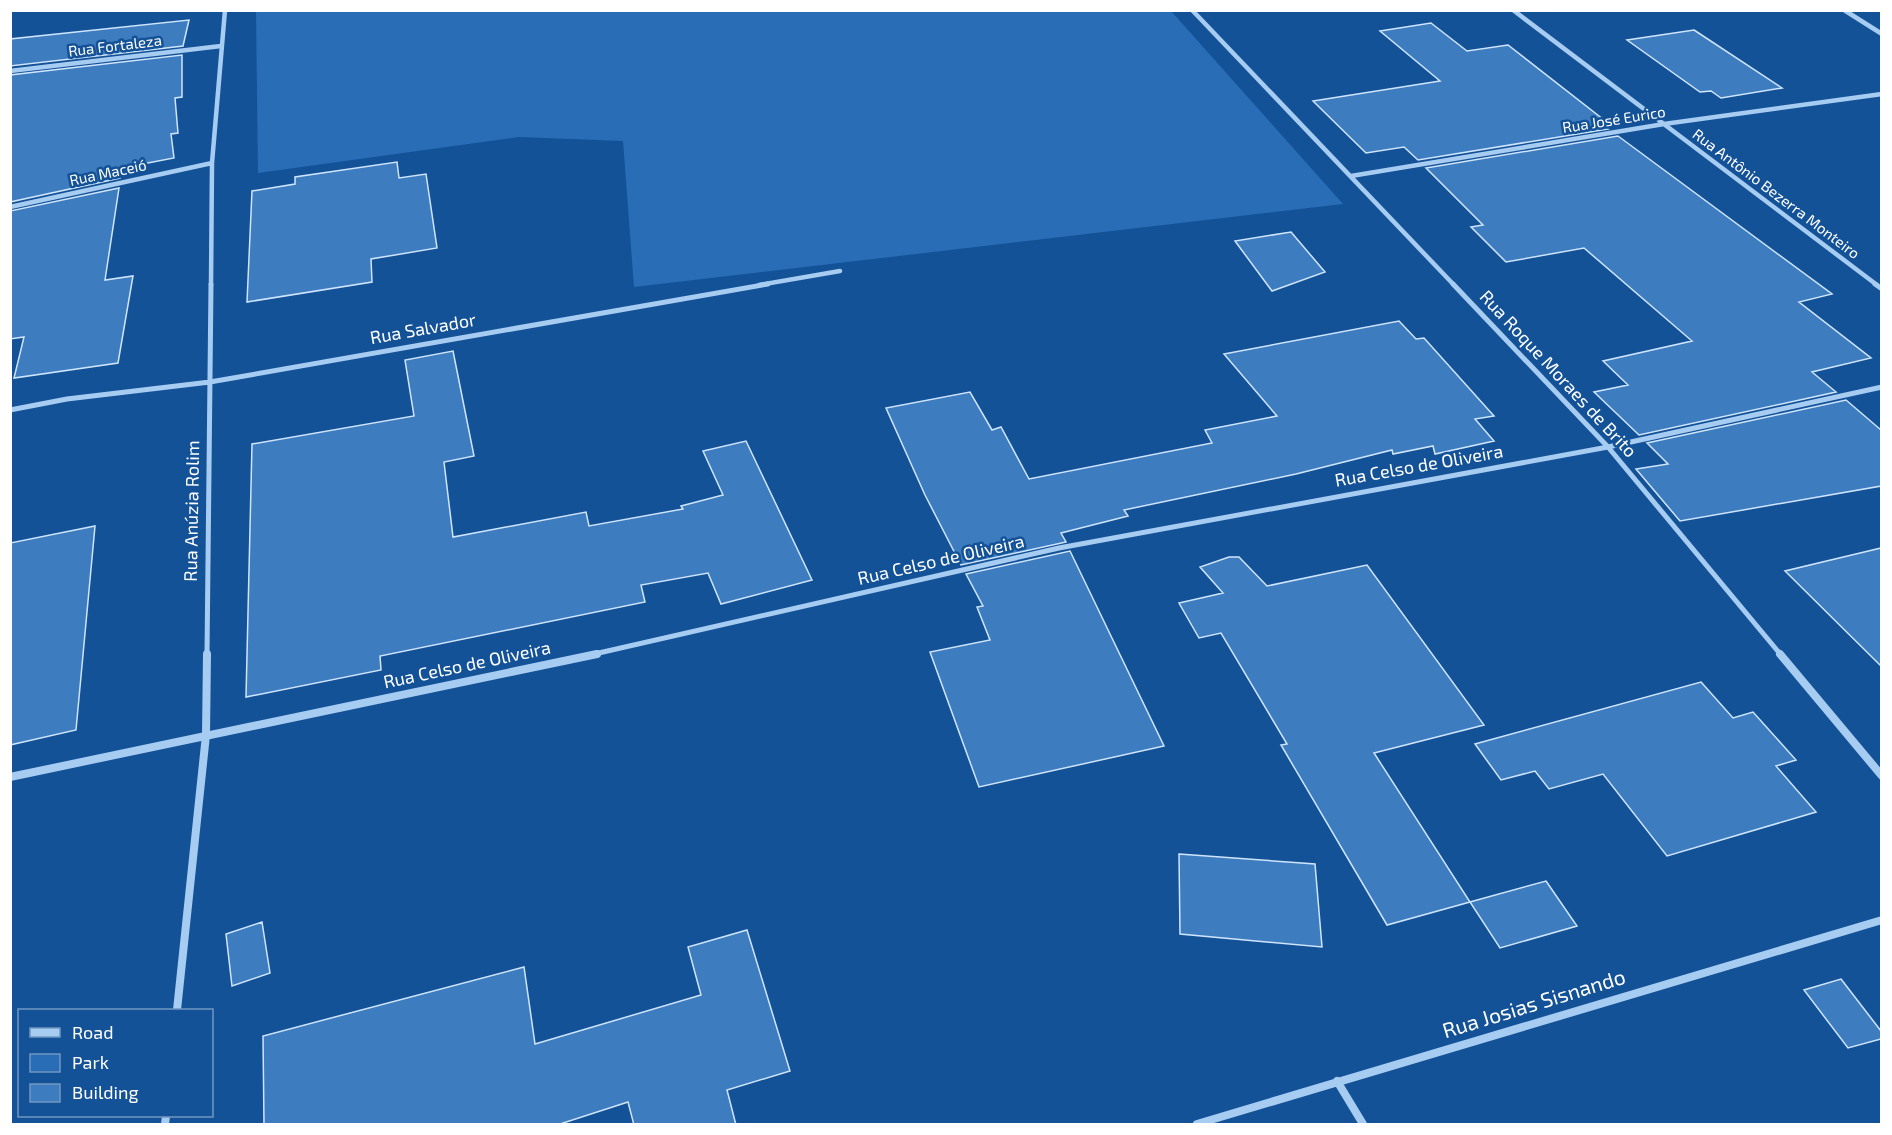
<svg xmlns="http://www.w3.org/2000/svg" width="1892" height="1135" viewBox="0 0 1892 1135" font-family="'Exo 2',sans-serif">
<rect width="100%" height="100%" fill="#145298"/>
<path fill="#286db6" d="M256 11H1171L1343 204 634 287 623 141 519 137 258 173Z"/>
<path fill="#3d7cbf" stroke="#cfe5fd" stroke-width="1.5" d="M189 20 183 46 10 66V39Z
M1431 23 1467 51 1508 45 1604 120 1602 124 1608 129 1418 160 1404 147 1366 153 1313 101 1440 81 1380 31Z
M1694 30 1782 88 1721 98 1711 91 1700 92 1627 40Z
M182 55V97L175 98 178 133 171 134 174 158 122 168 120 178 10 202V75Z
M1618 136 1832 294 1799 302 1871 358 1812 372 1836 392 1639 435 1594 392 1628 385 1603 361 1692 341 1584 248 1506 262 1471 227 1483 225 1426 168Z
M397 162 399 178 426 174 437 248 371 259 372 282 247 302 252 191 295 184V177Z
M119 188 105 280 133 276 118 363 14 378 24 337 10 339V211Z
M1291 232 1325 272 1272 291 1235 241Z
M1399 321 1416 339 1424 338 1494 416 1475 419 1494 441 1435 454 1433 446 1393 454 1392 450 1296 474 1124 510 1128 516 1061 533 1066 542 961 565 925 495 886 408 970 392 992 430 1001 427 1029 479 1212 443 1205 430 1277 416 1224 354Z
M453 351 474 456 444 462 453 537 586 512 589 526 683 509 681 506 723 495 703 451 746 441 812 580 721 604 708 573 641 585 645 602 380 656 381 670 246 697 252 444 414 416 405 360Z
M1846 400 1881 430V486L1680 521 1636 469 1668 464 1647 443Z
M95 526 76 730 10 745V543Z
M1881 548V666L1785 571Z
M1070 551 1164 746 979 787 930 652 990 640 977 607 983 606 966 574Z
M1229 557H1239L1267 586 1367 565 1484 725 1374 753 1470 902 1387 925 1281 745 1287 744 1221 633 1199 638 1179 603 1223 593 1200 567Z
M1701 682 1733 718 1753 712 1796 760 1776 766 1816 812 1667 856 1603 774 1549 789 1535 771 1501 780 1475 744Z
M1179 854 1315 864 1322 947 1180 934Z
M1546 881 1577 926 1500 948 1470 902Z
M262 922 270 973 232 986 226 934Z
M747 930 790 1071 727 1090 736 1125H634L628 1102 557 1125H264L263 1036 524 967 535 1044 701 995 688 947Z
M1841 979 1881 1031V1039L1848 1048 1804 990Z"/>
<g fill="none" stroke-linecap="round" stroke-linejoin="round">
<path stroke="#a7ccf2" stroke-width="4.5" d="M1192 10 1454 285
M1513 10 1877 285
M1844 10 1882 34
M10 71 221 46
M1351 176 1664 124 1882 94
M10 207 212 163
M211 285 212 163 225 10
M759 285 840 271"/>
<path stroke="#a7ccf2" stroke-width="5" d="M1453 284 1608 447 1781 655
M1875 284 1882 289
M10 410 67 399 210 382 768 284
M207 655 211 284
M590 655 1059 548 1608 447 1882 387"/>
<path stroke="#a7ccf2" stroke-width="8" d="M1780 654 1882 776
M10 777 597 654
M177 1010 206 735 207 654
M1337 1081 1363 1124
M165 1124 166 1116
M1197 1124 1882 920"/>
</g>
<g text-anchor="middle" stroke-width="5" stroke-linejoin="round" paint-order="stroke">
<g font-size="15" fill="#fff" stroke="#145298">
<text transform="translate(115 46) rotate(-7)" y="5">Rua Fortaleza</text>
<text transform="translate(1614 120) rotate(-9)" y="5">Rua José Eurico</text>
<text transform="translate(108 173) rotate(-12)" y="5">Rua Maceió</text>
<text transform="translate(1776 194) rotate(37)" y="5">Rua Antônio Bezerra Monteiro</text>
</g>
<g font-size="18" fill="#fff" stroke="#145298">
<text transform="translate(423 329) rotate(-10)" y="6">Rua Salvador</text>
<text transform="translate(1558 374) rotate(47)" y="6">Rua Roque Moraes de Brito</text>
<text transform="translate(1419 466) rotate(-10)" y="6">Rua Celso de Oliveira</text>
<text transform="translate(192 511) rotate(-89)" y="6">Rua Anúzia Rolim</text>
<text transform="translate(941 560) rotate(-13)" y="6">Rua Celso de Oliveira</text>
<text transform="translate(467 665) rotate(-12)" y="6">Rua Celso de Oliveira</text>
</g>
<g font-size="21" fill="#fff" stroke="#145298">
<text transform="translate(1534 1004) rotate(-17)" y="7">Rua Josias Sisnando</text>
</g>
</g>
<rect width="1892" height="1135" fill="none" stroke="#ffffff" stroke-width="24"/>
<rect x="18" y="1009" width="195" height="108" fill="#145298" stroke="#7297c1" stroke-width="1.5"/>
<rect x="30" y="1028" width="30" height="9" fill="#a7ccf2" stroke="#7297c1" stroke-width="1.5"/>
<text x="72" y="1039" font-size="18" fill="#ffffff">Road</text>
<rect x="30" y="1054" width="30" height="18" fill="#286db6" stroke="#7297c1" stroke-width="1.5"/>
<text x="72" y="1069" font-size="18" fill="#ffffff">Park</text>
<rect x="30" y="1084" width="30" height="18" fill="#3d7cbf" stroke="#7297c1" stroke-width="1.5"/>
<text x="72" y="1099" font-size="18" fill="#ffffff">Building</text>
</svg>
